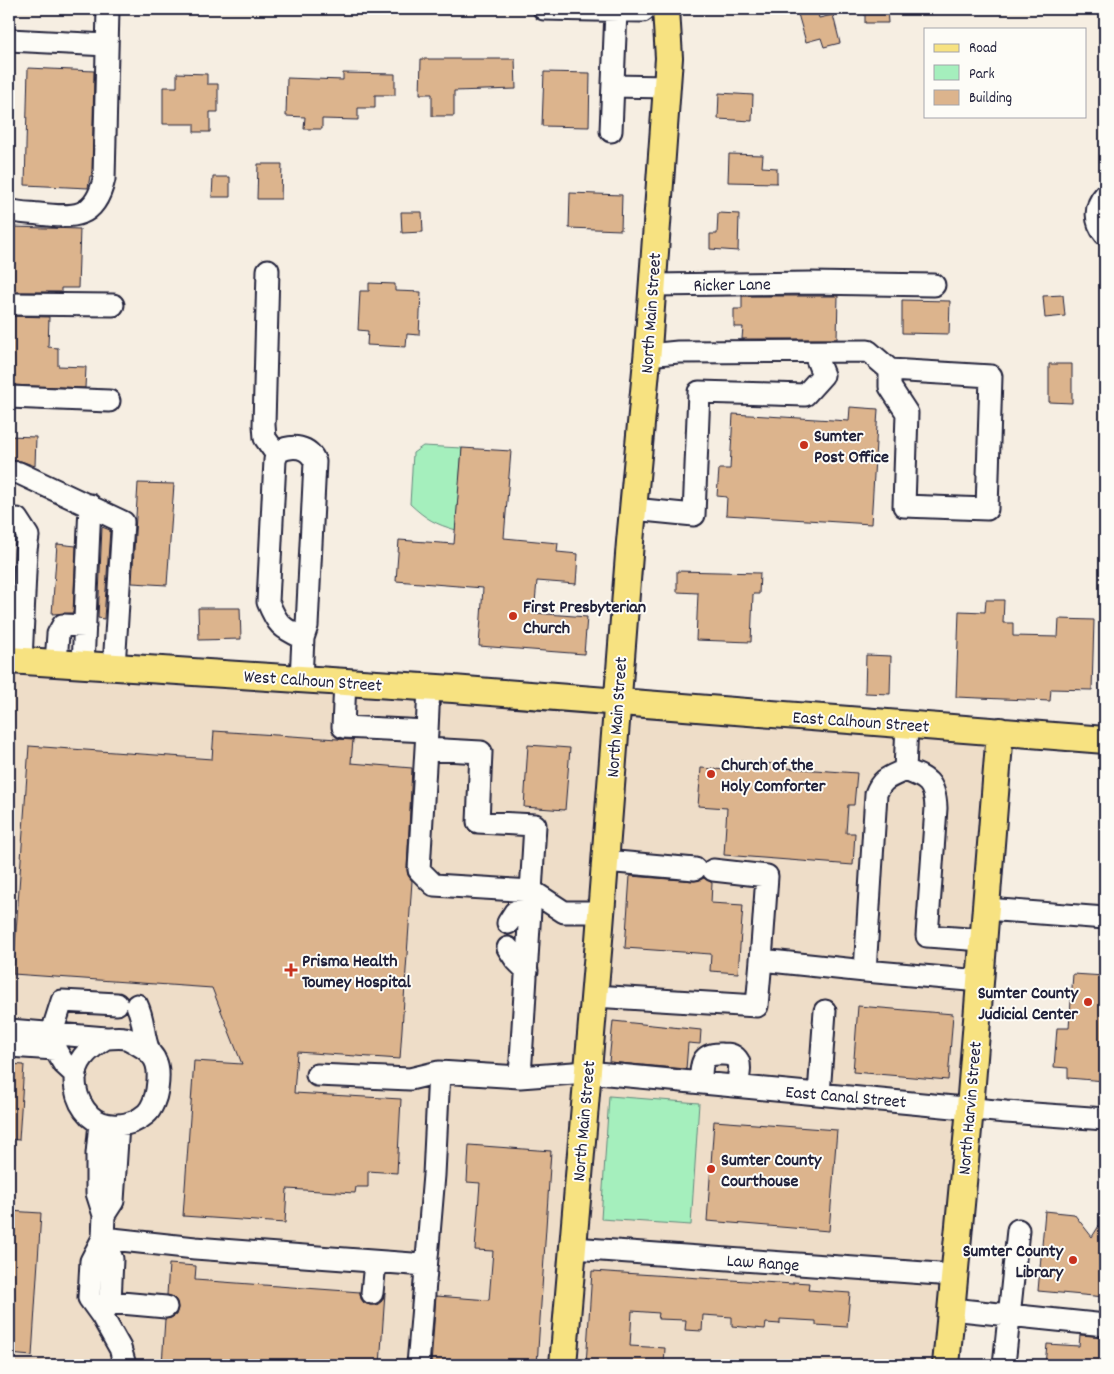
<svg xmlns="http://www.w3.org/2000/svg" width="1114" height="1374" viewBox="0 0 1114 1374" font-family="Dekko,sans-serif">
<rect width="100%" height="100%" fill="#f6eee2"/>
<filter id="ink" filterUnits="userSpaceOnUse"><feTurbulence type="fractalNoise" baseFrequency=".02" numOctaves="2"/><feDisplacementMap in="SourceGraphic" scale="10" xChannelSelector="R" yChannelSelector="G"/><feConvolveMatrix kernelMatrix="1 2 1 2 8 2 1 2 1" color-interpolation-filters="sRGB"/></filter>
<g filter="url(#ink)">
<path fill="#eeddc8" d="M9 660 988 741 946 1365H9Z"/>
<path fill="#a5efbd" stroke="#64887c" d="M423 446 462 448 456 530C435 524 426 519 410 504L413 453Z
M609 1096 699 1103 691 1225 601 1219Z"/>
<path fill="#dcb48d" stroke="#22223b" d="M865 9H887L888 23H865Z
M817 10 819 18 833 15 840 43 824 47 821 38 806 42 798 14Z
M421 59H515L516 89 454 91V116H432V94H420Z
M28 68 94 71 92 176H90L88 188 25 185Z
M544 72 590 73 589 127 542 126Z
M177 73 207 74V84H218V112H210V132H194V124H163V87H177Z
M343 73 395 74V95H375V108H358V120L322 119V129H304L305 117 286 116 287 78 343 80Z
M719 93 753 95 752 121 718 119Z
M729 154 763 155 762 167 777 168V183L728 182Z
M258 164H282L281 199H257Z
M213 177H230V197H212Z
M570 193 622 195 621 230 569 228Z
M401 212H422L423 232 402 233Z
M718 213 739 214 738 251 710 249V234H717Z
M12 227 80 229 78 288H61V292H9Z
M369 283 395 284V291L421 292 419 335 407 334 406 347 367 345 368 331 358 330 360 291H369Z
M1063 295 1065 316 1045 318 1043 296Z
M742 296H838L837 339H742L743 327H734V309H742Z
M902 300 950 301 949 334 902 333Z
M9 316 49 317 48 347 58 348V366L86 367 85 388 10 385 11 342H9Z
M1049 364H1072V403L1049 402Z
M850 407 878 409 871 524 726 515 727 497 717 496 719 469H730L733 414 849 421Z
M9 436 36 437 35 466 21 461 9 460Z
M462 448 511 451 504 538 558 543 557 552 578 554 576 584 537 581 534 613 587 617 584 654 479 646 483 588 396 581 399 540 454 544Z
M138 483 174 484 167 585 132 583Z
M102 527 110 530 104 619 98 618Z
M57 544 76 546 73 613 52 614Z
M677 571 760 573 759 594H753L751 642 696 640 698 593 677 592Z
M986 600H1004L1003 623H1013V636L1058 637 1059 619 1094 620 1092 690 1051 689 1050 701 956 697 959 611 985 612Z
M198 608H240L241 639 199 640Z
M866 655 891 656 890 694 865 693Z
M214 731 353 740 351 763 412 768 407 869 408 875 412 881 400 1059 297 1052 294 1093 401 1099 397 1173 368 1171V1187H356L355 1193 287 1189 285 1223 183 1216 194 1061 242 1064 212 988 13 974 29 746 212 759Z
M528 745 570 748 565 810 524 807Z
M740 761 786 765V768L857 773 854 805H848L846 833H855L853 865 724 855 727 808 698 806 701 768 739 771Z
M630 876 694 881 700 880 704 878 712 883 711 903 743 905 738 973 710 971 711 954 625 948Z
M1073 974 1105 976V1081L1068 1078V1068L1054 1067 1057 1028H1069Z
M858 1006 953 1014 948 1080 853 1072Z
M613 1021 701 1030 700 1044 688 1043 686 1069 609 1062Z
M9 1064 24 1065 19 1140 9 1139Z
M714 1121 837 1130 829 1231 707 1221Z
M469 1145 551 1151 537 1365H431L436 1296 489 1300 493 1251 475 1250 480 1183 467 1182Z
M9 1211 41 1213 32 1356 9 1354Z
M1045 1211 1074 1214 1092 1237 1105 1216V1297L1038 1291Z
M169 1264 196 1266 195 1280 360 1292 361 1299 364 1303 370 1305H377L382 1301 385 1293 380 1365H162L165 1319 171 1318 176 1315 178 1308 177 1302 174 1297 167 1295Z
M592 1271 793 1284V1282L809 1283 808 1290 850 1293 847 1327 816 1325V1321L780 1319V1324L766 1323 765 1329 732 1326V1317L703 1315 702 1331 685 1330 686 1320 658 1319 659 1313 632 1311 630 1346 665 1348 664 1365H586Z
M1080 1335 1105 1337V1365H1045L1047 1344 1079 1346Z"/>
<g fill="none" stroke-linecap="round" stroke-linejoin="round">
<defs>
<path id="minor" d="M544 9 643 11 645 9
M9 40 107 45
M613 86 667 87
M611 131 616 11
M1105 195C1094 207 1095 222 1105 234
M9 210C18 213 30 213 39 214 74 218 95 219 104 179L108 9
M268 270 264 425 265 438 277 455
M653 285 810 283 934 285
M9 304 113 305
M648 355 678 352 868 351 890 370V387L907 413 904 506 987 509 991 376 890 370
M9 397 109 401
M9 472 19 473 123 522 114 667
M633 509 694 515 699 392 805 395 823 375 814 352
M9 519H17L28 536 26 550 21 661
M56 663 58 634 63 625 85 626
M83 665 90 505
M301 679 303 638 307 626 315 462C309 446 292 444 278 452L275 460 268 602C277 624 281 628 303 638
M345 681 343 727 427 731 419 870 434 885 532 891 564 912H600
M907 724 905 770C890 777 882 778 876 794L865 971 980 981
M427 731 429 687
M426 749 481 752 478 822 535 825 520 1077
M905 770C927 778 935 782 936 808L927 936 983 940
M605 861 695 869
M713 870 767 876 761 960
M986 909 1105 918
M508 923 515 912 532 901
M508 948 516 960 527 971
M594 996 757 1006 761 960 865 971
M137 1005C145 1022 142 1034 149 1051
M9 1030 106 1038
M106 1038C112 1038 119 1037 125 1038 130 1039 135 1043 139 1045 159 1056 160 1069 157 1090 156 1097 152 1109 146 1114 131 1127 105 1130 90 1116 75 1101 69 1075 83 1057 89 1049 98 1043 106 1038Z
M9 1046 55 1049 64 1064 76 1075
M55 1049V1023L62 1001 117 1004
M317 1075 410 1079 439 1072 520 1077 587 1072 1006 1112 1105 1119
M701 1083C701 1065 700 1053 722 1054 728 1054 733 1054 737 1059 742 1065 738 1079 737 1086
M819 1094 825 1011
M100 1123 97 1154V1193L104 1215 103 1238 112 1259 110 1302 102 1316
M104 1215 113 1201 118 1125
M103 1238 195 1248 426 1265
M103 1238 91 1261 89 1298 102 1316 120 1348 125 1365
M573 1248 953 1275
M372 1293 375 1263
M110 1302 166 1307
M951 1309 1105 1325
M418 1365 434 1175 439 1072
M1004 1365 1018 1230"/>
<path id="major" d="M9 660 453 689 1105 740
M563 1365 599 940 630 542 648 349 669 58 666 9
M946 1365 970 1108 1000 731"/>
</defs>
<use href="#minor" stroke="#22223b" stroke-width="25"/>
<use href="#major" stroke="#22223b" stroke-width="30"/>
<use href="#minor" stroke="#fdfcf7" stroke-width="21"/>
<use href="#major" stroke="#f7e281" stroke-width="26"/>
</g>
</g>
<g fill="#c8321e" stroke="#fdfcf7" stroke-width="2">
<circle cx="804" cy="445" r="5"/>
<circle cx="513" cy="616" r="5"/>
<circle cx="711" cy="774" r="5"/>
<path d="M288.5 962.5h5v5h5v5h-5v5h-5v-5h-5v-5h5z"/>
<circle cx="1088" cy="1002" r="5"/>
<circle cx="711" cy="1169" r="5"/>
<circle cx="1073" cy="1260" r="5"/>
</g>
<g text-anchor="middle" stroke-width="4" stroke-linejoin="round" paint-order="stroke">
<g font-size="18" fill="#22223b" stroke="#fdfcf7">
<text transform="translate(732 284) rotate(-1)" y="6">Ricker Lane</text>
<text transform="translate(650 313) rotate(-86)" y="6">North Main Street</text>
<text transform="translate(313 680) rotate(4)" y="6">West Calhoun Street</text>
<text transform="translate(616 717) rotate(-86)" y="6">North Main Street</text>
<text transform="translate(861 721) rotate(4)" y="6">East Calhoun Street</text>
<text transform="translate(846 1096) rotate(5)" y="6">East Canal Street</text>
<text transform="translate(969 1108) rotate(-85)" y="6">North Harvin Street</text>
<text transform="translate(583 1121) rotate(-85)" y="6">North Main Street</text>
<text transform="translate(763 1262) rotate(4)" y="6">Law Range</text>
</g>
<g font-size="18" font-weight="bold" fill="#22223b" stroke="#fdfcf7" text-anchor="start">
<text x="814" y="441">Sumter<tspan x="814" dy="21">Post Office</tspan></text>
<text x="523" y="612">First Presbyterian<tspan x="523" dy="21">Church</tspan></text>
<text x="721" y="770">Church of the<tspan x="721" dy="21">Holy Comforter</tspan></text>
<text x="302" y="966">Prisma Health<tspan x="302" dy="21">Toumey Hospital</tspan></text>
<text x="1078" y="998" text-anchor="end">Sumter County<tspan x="1078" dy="21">Judicial Center</tspan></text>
<text x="721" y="1165">Sumter County<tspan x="721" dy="21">Courthouse</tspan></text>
<text x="1063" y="1256" text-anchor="end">Sumter County<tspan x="1063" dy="21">Library</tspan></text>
</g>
</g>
<rect width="1114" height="1374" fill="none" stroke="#fdfcf7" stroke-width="30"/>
<rect x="15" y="15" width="1084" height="1344" fill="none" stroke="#22223b" stroke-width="2" filter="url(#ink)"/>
<rect x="924" y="28" width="162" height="90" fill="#fdfcf7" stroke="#a5a5ac"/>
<rect x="934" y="44" width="25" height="8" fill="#f7e281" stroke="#a5a5ac"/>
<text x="969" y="52" font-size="15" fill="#22223b">Road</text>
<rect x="934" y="65" width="25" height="15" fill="#a5efbd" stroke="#a5a5ac"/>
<text x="969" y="78" font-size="15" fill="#22223b">Park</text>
<rect x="934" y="90" width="25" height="15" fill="#dcb48d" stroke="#a5a5ac"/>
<text x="969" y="102" font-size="15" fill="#22223b">Building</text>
</svg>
